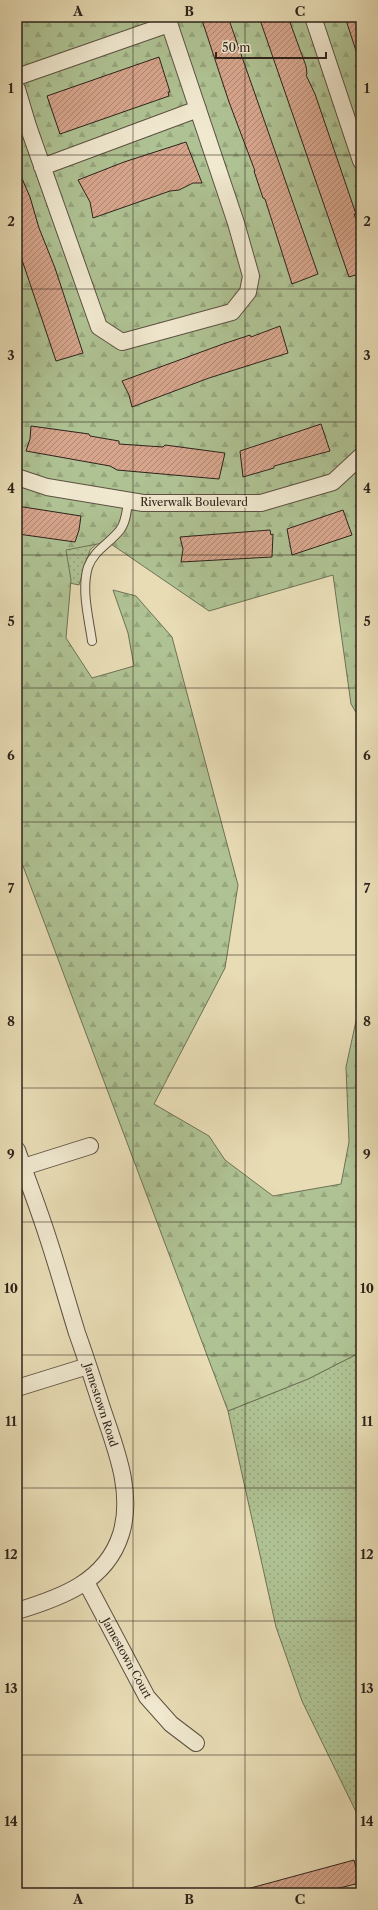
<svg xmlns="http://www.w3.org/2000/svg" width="378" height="1910" viewBox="0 0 378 1910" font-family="'Libre Caslon Text',serif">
<defs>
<pattern id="grass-dots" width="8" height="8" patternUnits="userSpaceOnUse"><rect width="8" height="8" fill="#afc293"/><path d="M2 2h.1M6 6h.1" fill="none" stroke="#97a67e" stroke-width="1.8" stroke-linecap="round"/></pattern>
<pattern id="forest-firs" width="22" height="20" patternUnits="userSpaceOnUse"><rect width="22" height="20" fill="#afc293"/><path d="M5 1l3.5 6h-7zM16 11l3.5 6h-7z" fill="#97a67e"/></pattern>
<pattern id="building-hatch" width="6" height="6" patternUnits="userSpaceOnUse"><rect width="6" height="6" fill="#d6a58c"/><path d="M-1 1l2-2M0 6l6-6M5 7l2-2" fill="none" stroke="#ae8672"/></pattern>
</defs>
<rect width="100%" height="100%" fill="#e8dcb5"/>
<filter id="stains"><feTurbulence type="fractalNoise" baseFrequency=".005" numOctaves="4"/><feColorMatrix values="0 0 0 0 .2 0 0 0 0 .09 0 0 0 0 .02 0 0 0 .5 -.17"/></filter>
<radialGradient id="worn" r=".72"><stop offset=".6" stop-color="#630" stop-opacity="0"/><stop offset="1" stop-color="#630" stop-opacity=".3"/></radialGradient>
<path fill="url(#grass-dots)" stroke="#6e7257" d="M115 527 90 550 79 585 17 572V538Z
M361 1352V1822L302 1701 276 1627 228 1411 308 1379Z"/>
<path fill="url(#forest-firs)" stroke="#6e7257" d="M17 17H361V721L351 704 333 575 209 611 108 542 66 550 71 580 66 638 92 678 134 666 128 633 113 590 136 596 172 637 238 885 225 968 154 1104 209 1136 225 1160 273 1196 341 1184 349 1142 346 1067 361 998V1352L308 1379 228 1411 17 850Z"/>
<path fill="url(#building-hatch)" stroke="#2e231b" d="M201 17H228L318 274 292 284 265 199 263 198 254 171H255L229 102Z
M259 17H288L306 66 307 74 306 75 315 94 356 214H354L361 233V273L349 277Z
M345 17H361V59L359 60Z
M159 57 170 92H168L169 96 60 134 47 96Z
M186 142 202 183H193L179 190 170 191 93 218 90 202 78 180 124 162Z
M17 167 30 197 39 228 55 268 83 353 56 361 17 245Z
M280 326 288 353 209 378 132 407 129 395 122 381 223 344 250 335 251 337Z
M321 424 330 451 274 466V468L243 477 240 451Z
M31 426 89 434 90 436 119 441V444L163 447 165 445 225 453 219 479 117 470 110 466 26 451 30 439Z
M17 506 81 516 79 530 75 542 18 534Z
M343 510 352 535 292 555 287 529Z
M270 530 271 535 273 534 272 557 181 562 183 549 180 537Z
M354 1860 360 1883 331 1890V1893H248L247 1889Z"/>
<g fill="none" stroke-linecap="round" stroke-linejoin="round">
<defs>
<path id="lane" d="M92 641C89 619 81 590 88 567 94 550 109 544 120 530 126 522 127 510 128 501"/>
<path id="street" d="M313 17 361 161
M17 77 169 24
M17 89 28 126 99 327 122 342 232 312 248 292 251 276 236 223 167 17
M42 167 198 109
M17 477 47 487 143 503H261L333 482 361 456
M17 1150C27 1179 38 1207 47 1235 58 1268 67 1301 77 1333 86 1358 94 1383 102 1408 115 1447 134 1492 121 1534 106 1582 60 1598 17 1611
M17 1169 90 1146
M17 1388 88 1366
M86 1582 147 1697 171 1724 196 1743"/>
</defs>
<use href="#lane" stroke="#5c5142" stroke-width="10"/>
<use href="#street" stroke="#5c5142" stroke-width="18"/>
<use href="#lane" stroke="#f0e8cf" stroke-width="8"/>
<use href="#street" stroke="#f0e8cf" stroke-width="16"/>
</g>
<path fill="none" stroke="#2e231b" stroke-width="1" stroke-opacity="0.55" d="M133 17V1893M245 17V1893M17 155H361M17 289H361M17 422H361M17 555H361M17 688H361M17 822H361M17 955H361M17 1088H361M17 1222H361M17 1355H361M17 1488H361M17 1621H361M17 1755H361"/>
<g text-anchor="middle" stroke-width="3" stroke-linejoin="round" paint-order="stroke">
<g font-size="11" fill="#2e231b" stroke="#f0e8cf">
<text x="194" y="506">Riverwalk Boulevard</text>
<text transform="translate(101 1405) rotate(72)" y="4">Jamestown Road</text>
<text transform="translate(127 1658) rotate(61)" y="4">Jamestown Court</text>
</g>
</g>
<rect width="378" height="1910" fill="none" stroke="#e8dcb5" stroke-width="44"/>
<path d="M216 52v6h110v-6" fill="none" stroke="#2e231b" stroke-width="2"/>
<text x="222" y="52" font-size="12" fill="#2e231b" stroke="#f0e8cf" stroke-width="3" paint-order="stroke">50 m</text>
<rect x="22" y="22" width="334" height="1866" fill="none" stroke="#2e231b" stroke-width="1.5"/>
<g font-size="13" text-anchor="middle" font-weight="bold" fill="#2e231b">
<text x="78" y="16">A</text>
<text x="189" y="16">B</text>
<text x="300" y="16">C</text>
<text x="11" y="93">1</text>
<text x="367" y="93">1</text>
<text x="11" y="226">2</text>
<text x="367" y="226">2</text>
<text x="11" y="360">3</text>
<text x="367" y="360">3</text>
<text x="11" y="493">4</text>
<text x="367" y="493">4</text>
<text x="11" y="626">5</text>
<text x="367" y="626">5</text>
<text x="11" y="760">6</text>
<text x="367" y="760">6</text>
<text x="11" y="893">7</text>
<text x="367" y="893">7</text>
<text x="11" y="1026">8</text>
<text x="367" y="1026">8</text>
<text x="11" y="1159">9</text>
<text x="367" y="1159">9</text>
<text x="11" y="1293">10</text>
<text x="367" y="1293">10</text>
<text x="11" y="1426">11</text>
<text x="367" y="1426">11</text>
<text x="11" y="1559">12</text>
<text x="367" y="1559">12</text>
<text x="11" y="1693">13</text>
<text x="367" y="1693">13</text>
<text x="11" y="1826">14</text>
<text x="367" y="1826">14</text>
<text x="78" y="1904">A</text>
<text x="189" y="1904">B</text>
<text x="300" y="1904">C</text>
</g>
<rect width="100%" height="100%" filter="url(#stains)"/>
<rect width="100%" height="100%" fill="url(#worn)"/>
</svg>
